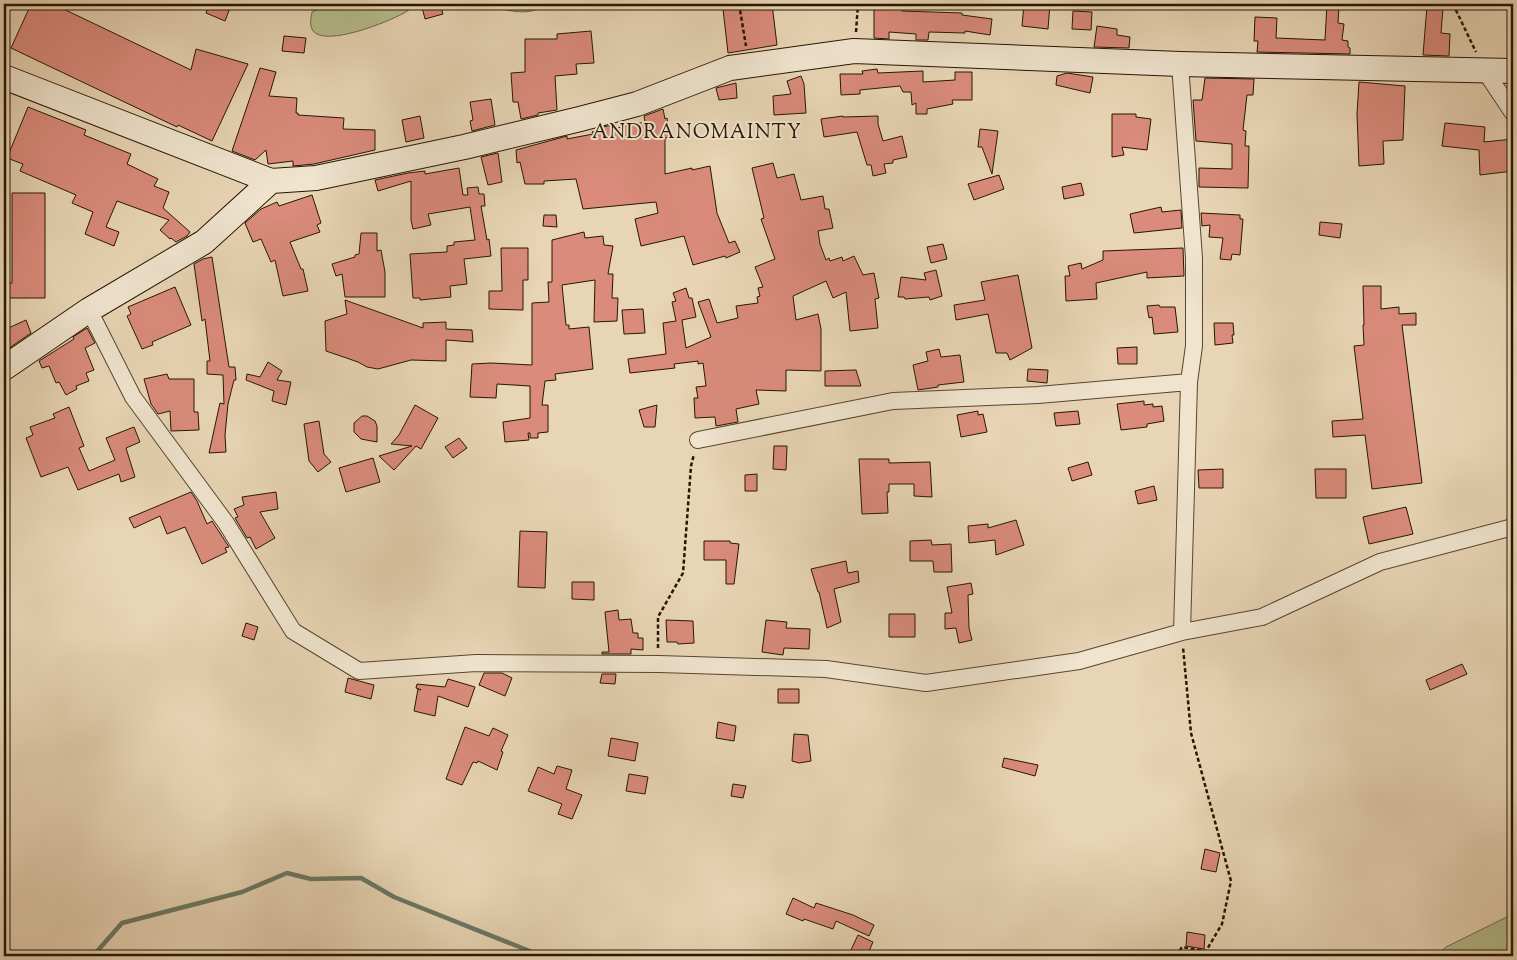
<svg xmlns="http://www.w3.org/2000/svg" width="1517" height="960" viewBox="0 0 1517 960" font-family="'Sorts Mill Goudy',serif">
<rect width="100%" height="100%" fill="#e8d5b5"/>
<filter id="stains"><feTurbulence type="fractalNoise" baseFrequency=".004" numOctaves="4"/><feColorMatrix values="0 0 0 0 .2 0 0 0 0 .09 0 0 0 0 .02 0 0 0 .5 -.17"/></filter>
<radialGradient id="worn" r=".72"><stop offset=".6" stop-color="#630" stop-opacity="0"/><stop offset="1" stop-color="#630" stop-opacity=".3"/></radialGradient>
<path fill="#b6bd8d" stroke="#6e6a47" d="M347 4H416C412 7 408 11 404 13 388 22 326 47 313 31 309 25 311 18 312 12L318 9Z
M503 4H542L541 7C530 14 518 12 506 10Z
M1513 914V956H1436L1446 947Z"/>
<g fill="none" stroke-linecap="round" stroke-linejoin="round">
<path stroke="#6b7865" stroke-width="4.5" d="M93 956 122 923 242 892 287 873 311 879 361 878 394 897 542 956"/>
</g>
<path fill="#da8b7b" stroke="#271601" d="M31 4H53L191 70 196 49 248 64 212 141 178 125 177 127 11 48Z
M209 4H220L230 8 225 21 206 13Z
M440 4 443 14 425 19 422 7Z
M772 4 777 45 728 53 723 9Z
M874 4H902V11L962 13V15L992 19 990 35 965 31V33L929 32 928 40H916V34L889 32V39L874 38Z
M1024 4H1050L1048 29 1022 26Z
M1327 4 1339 5 1338 23 1344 24 1342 40 1348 41V47L1350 48V54L1257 52 1258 41H1254L1255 17 1277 18 1276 38 1325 40Z
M1427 6 1443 8 1441 33 1450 34 1449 56 1423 55Z
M1073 11 1092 12 1091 30 1072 29Z
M1097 26 1117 29V35L1130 37 1129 48 1094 47Z
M591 31 594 63 576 64 577 74 555 76 557 110 538 113V115L521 119 518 102H513L511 73 525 72V39H557V34Z
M284 36 306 38 304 53 282 51Z
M260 68 276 72 269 96 297 98 296 113H298V115L344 118 343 129 375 130V150L314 164 293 166V161L268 164 266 150 255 160 232 151Z
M877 69 878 73 923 71V82L955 80V72H972V100H952L953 104 927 109V114H916V103L912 105 911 92H903L900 86 860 90V94L841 95 840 74H863L862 71Z
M1067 73 1093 77 1090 93 1056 85 1057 76Z
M801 76 804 84 806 113 774 115 773 96 791 94 787 81Z
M1205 78 1254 79 1253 95H1247L1243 130 1246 131 1245 146H1249L1248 188 1199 187V168L1232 169V144L1196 141 1193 100H1202Z
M1359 82 1405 86 1403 140 1383 141 1384 164 1359 166 1357 114Z
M736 83 737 98 719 100 716 88Z
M491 99 495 125 472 131 470 121 473 120 470 102Z
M28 107 86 130 84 135 131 154 127 164 158 179 154 186 169 192 163 208 190 232 187 236 176 242 171 238 170 239 160 230 169 220 117 201 106 227 119 232 114 246 85 234 93 212 72 203 76 195 20 171 23 164 7 158Z
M663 109 665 119 667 118 670 137 665 138V174L692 168V170L710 166 717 213 729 243 735 241 740 252 726 258 725 256 693 265 684 236 641 246 635 219 658 213 656 202 583 209 576 179 544 181V184H525L520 162 517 163 516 150 567 136V139L593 134 592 132 604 129 603 127 615 124 617 128 645 122 644 116Z
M1112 114H1136V117L1151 119 1147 150 1122 147 1124 155 1112 157Z
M420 116 424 138 406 142 402 120Z
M843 116V117L878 116V124L883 141 902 136 907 157 893 160V163L884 164 886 173 873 176 871 165H867L857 132 824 137 821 119Z
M1445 123 1485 127 1484 142 1513 139V171L1480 175 1479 150 1442 146Z
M980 129 998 131 992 174 982 147H978Z
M498 153 502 182 488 185 481 157Z
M773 163 777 178 794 174 801 200 823 196 825 209H829L833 228 818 231 820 244 826 260 829 258 830 261 842 257 843 261 854 256 863 275 874 273 879 298 875 299 878 328 850 331 846 292 833 298 826 281 793 296 796 320 818 314 821 329V371L786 370V391L756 390 759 404 736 409 738 422 716 426 715 417 695 418 694 398H698L696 387 706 386 703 363 698 364V361L674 364 675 368 630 373 628 359 666 354 663 323 676 321 672 302 676 301 673 293 686 288 689 298H692L696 317 682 320 686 348 711 337 698 302 709 299 717 323 738 318 736 306 758 303 757 297 760 296 758 288 763 287 755 267 775 259 761 219 764 218 752 168Z
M459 168 463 195H468L467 188 478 187 479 194H484L485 206H481L487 240 489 239 491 256 464 259 467 284 450 286 451 297 420 300V298H413L410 254 447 252V246L454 245V242L475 240 470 207 428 214 431 225 413 229 411 220V181L378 191 375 180 408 173 425 171V174Z
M999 175 1004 189 974 200 968 184Z
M1081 183 1084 195 1064 199 1062 187Z
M12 193H45V298H4V283H12Z
M312 195 321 223 317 225 320 232 290 242 301 269H303L308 291 283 296 275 260 271 262 261 239 253 242 245 223 261 209 277 202 279 206Z
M1161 207 1162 212 1181 210 1182 228 1134 233 1130 214Z
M1201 213 1240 215V219H1243L1240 255 1232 254 1231 260 1220 259 1223 238 1209 237 1210 225 1202 226Z
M544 215H556L557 227 543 226Z
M1320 222 1342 224 1340 238 1319 235Z
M584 232 585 238 603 236 604 245 613 246 608 274H613L612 298H618L617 321 594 322 595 280 562 285 566 325H569V329L589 327 593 369 555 374 556 380 545 381 542 405H548V432L538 433V438H530V433H528L529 440 505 442 503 422 530 418V386L497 384 496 398 470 397 472 364 491 363 532 365V303L549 302 548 282H552V240Z
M361 233H377V251L381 250 385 272V297H345L342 274 336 276 332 264 355 257V255L359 254Z
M943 244 947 259 931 263 927 247Z
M501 248H528V280H523V310L489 309V291H502Z
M1183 248 1184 276 1147 278V272L1096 283 1097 299 1066 301 1065 276H1070L1068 266 1081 263 1082 269 1103 260V251Z
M212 257 229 367H235L236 380H234L228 404 225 435 226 452 209 453 220 403 224 404 223 375 207 374V361H210L205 319 202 321 194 264 203 259Z
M936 270 942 296 930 300 929 297 905 299 904 297H898L901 277 926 280 924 273Z
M1018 275 1032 348 1010 360 1007 353H996L988 314 956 320 954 305 985 300 981 282Z
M1363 286H1381V309L1399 307V314L1416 313V325H1402L1422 483 1372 489 1365 435 1333 437 1332 421 1363 419 1354 346 1364 345 1363 325H1364Z
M175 287 191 325 152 342 153 345 142 349 127 316 131 314 128 307Z
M345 300 423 328V323L446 322V329L472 330 473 342 446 340V361L411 360 378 369 367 367 358 362 326 351 325 321 347 314Z
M1159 305 1160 307H1175L1178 332 1154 334 1152 317 1149 318 1147 306Z
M643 309 645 333 624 334 622 310Z
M26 320 31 333 5 351 4 330Z
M1214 323H1233L1234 335H1232L1233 343 1215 345Z
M87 328 95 343 85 348 94 370 86 373 89 381 76 386 77 389 66 395 59 382 56 383 49 366 42 368 39 361 74 339 73 337Z
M1137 347V364H1118L1117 348Z
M939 349 941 357 960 355 964 382 938 385V387L918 390 913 365 928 361 926 352Z
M268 362 282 371 277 380 291 382 286 405 272 401 274 391 246 380 247 374 260 377Z
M1028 369 1048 370 1047 383 1027 381Z
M856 370 861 386H825V371Z
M167 374 169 379H194V412H198L199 430 171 431 170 411 158 414 151 404 144 379Z
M1144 401V405L1153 404V407L1162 406 1164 421 1147 424V427L1121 430 1117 404Z
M415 405 438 418 421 449 416 446 394 470 379 456 412 446 391 444 399 435Z
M657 405 655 427H644L639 410Z
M69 407 84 446 79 448 89 471 115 460 106 438 134 427 140 442 126 448 135 477 121 482 119 474 78 490 68 467 41 477 26 438 33 435 30 427 55 418 53 414Z
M978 411V415L983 414 987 432 961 437 957 415Z
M1078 411 1080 424 1056 426 1054 413Z
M362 416H367L375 421 377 426V442L361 439 354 432V423Z
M319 421 324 454 331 462 318 472 309 461 304 424Z
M459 438 467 448 453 458 445 447Z
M774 446H787L786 470 773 469Z
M373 458 380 482 346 492 339 468Z
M859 459H889V463L930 462 932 497 914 496V484H889V492H887L888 513 862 514Z
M1088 462 1092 475 1072 481 1068 468Z
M1223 469V488H1199L1198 470Z
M1315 469H1346V498H1316Z
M757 474V491H745V475Z
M1154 486 1157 500 1138 504 1135 491Z
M191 492 197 501 207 524 212 521 229 547 225 548 227 552 202 564 185 527 167 534 160 516 134 528 129 518Z
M276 492 278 509 260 512 275 538 256 549 250 537 247 538 235 518 238 517 234 509 244 505 242 497Z
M1406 507 1413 534 1369 544 1363 517Z
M1016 520 1024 545 996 555 995 540 969 543 968 526 988 524V528Z
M520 531 547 532 545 588 518 587Z
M931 540 932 545 951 544 952 572H934L933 561H910V541Z
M704 541H730V543L739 544 734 584H726V560H704Z
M846 561 848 573 858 571 859 582 834 589 841 622 827 628 819 592H818L811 569Z
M572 582H594V600L572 599Z
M971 583 973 594 968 595 969 628 972 640 959 643 956 628 945 629V613H952L947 587Z
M618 610 619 620 631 619 633 633H638V638H643V650L631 649V654H602V652H609L605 612Z
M889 614H915V637H889Z
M666 620 693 621 694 643 678 644 677 642H667Z
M766 620 787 622 786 628 810 629 809 649 784 648 783 655 762 652Z
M246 623 258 627 254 640 242 636Z
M1462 664 1467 674 1430 690 1426 680Z
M484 673H502L512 678 505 696 479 685Z
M602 674H616L615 684 600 683Z
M348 678 374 685 371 699 345 692Z
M448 679 475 687 468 707 438 696 435 716 414 711 418 689 421 690 416 688 417 684 445 687Z
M778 689H799V703H778Z
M718 722 736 726 734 741 716 738Z
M465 727 489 736 493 728 508 735 501 751 503 752 497 770 478 761 477 763 473 762 462 785 446 779Z
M794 734 808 735 811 761 799 763 792 761Z
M611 738 638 743 635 761 608 756Z
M1004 758 1038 765 1035 776 1002 767Z
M557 766 572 770 566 789 582 795 572 819 558 814 562 804 528 791 538 767 554 774Z
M629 774 648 777 645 794 626 791Z
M733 784 746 786 743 798 731 796Z
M1205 849 1220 853 1216 872 1201 869Z
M793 898 814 908 816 903 853 915 874 925 869 936 836 921 833 929 804 919 803 921 786 914Z
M1187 932 1205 935 1204 949 1186 946Z
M858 935 873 942 867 956H860L850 952Z"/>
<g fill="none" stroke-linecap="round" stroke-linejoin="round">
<defs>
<path id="street" d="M1180 64 1194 258V346L1189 382 1182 632
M1485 71 1513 113
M89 310 133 397 226 523 293 631 359 671 476 663 659 664 826 669 926 683 1079 661 1182 632 1262 617 1380 562 1513 527
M698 440 893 401 1038 395 1189 382"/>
<path id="secondary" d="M4 77 271 181 316 178 464 147 580 119 637 104 730 68 854 51 1180 64 1513 71
M4 368 89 310 204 242 271 181"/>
</defs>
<use href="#street" stroke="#57462e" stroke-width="18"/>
<use href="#secondary" stroke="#271601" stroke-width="26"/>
<path stroke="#271601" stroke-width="2.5" stroke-dasharray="4 2.5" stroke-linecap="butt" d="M739 4 746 46
M1453 4 1476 52
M856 32 858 4
M658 648V617L683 573 691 466 694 454
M1176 956 1182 947 1206 951 1222 924 1231 881 1191 733 1183 647"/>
<use href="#street" stroke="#f0e4cf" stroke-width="16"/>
<use href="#secondary" stroke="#f0e4cf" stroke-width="24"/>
</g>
<g text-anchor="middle" stroke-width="4" stroke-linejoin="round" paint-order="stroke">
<g font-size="20" letter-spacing="1" fill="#271601" stroke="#f0e4cf">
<text x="697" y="138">ANDRANOMAINTY</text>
</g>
</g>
<rect width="1517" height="960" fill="none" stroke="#e8d5b5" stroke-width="20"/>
<rect x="5" y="5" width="1507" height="950" fill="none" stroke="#271601" stroke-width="2.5"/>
<rect x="10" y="10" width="1497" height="940" fill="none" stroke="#271601"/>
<rect width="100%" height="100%" filter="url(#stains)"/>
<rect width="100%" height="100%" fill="url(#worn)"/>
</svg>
